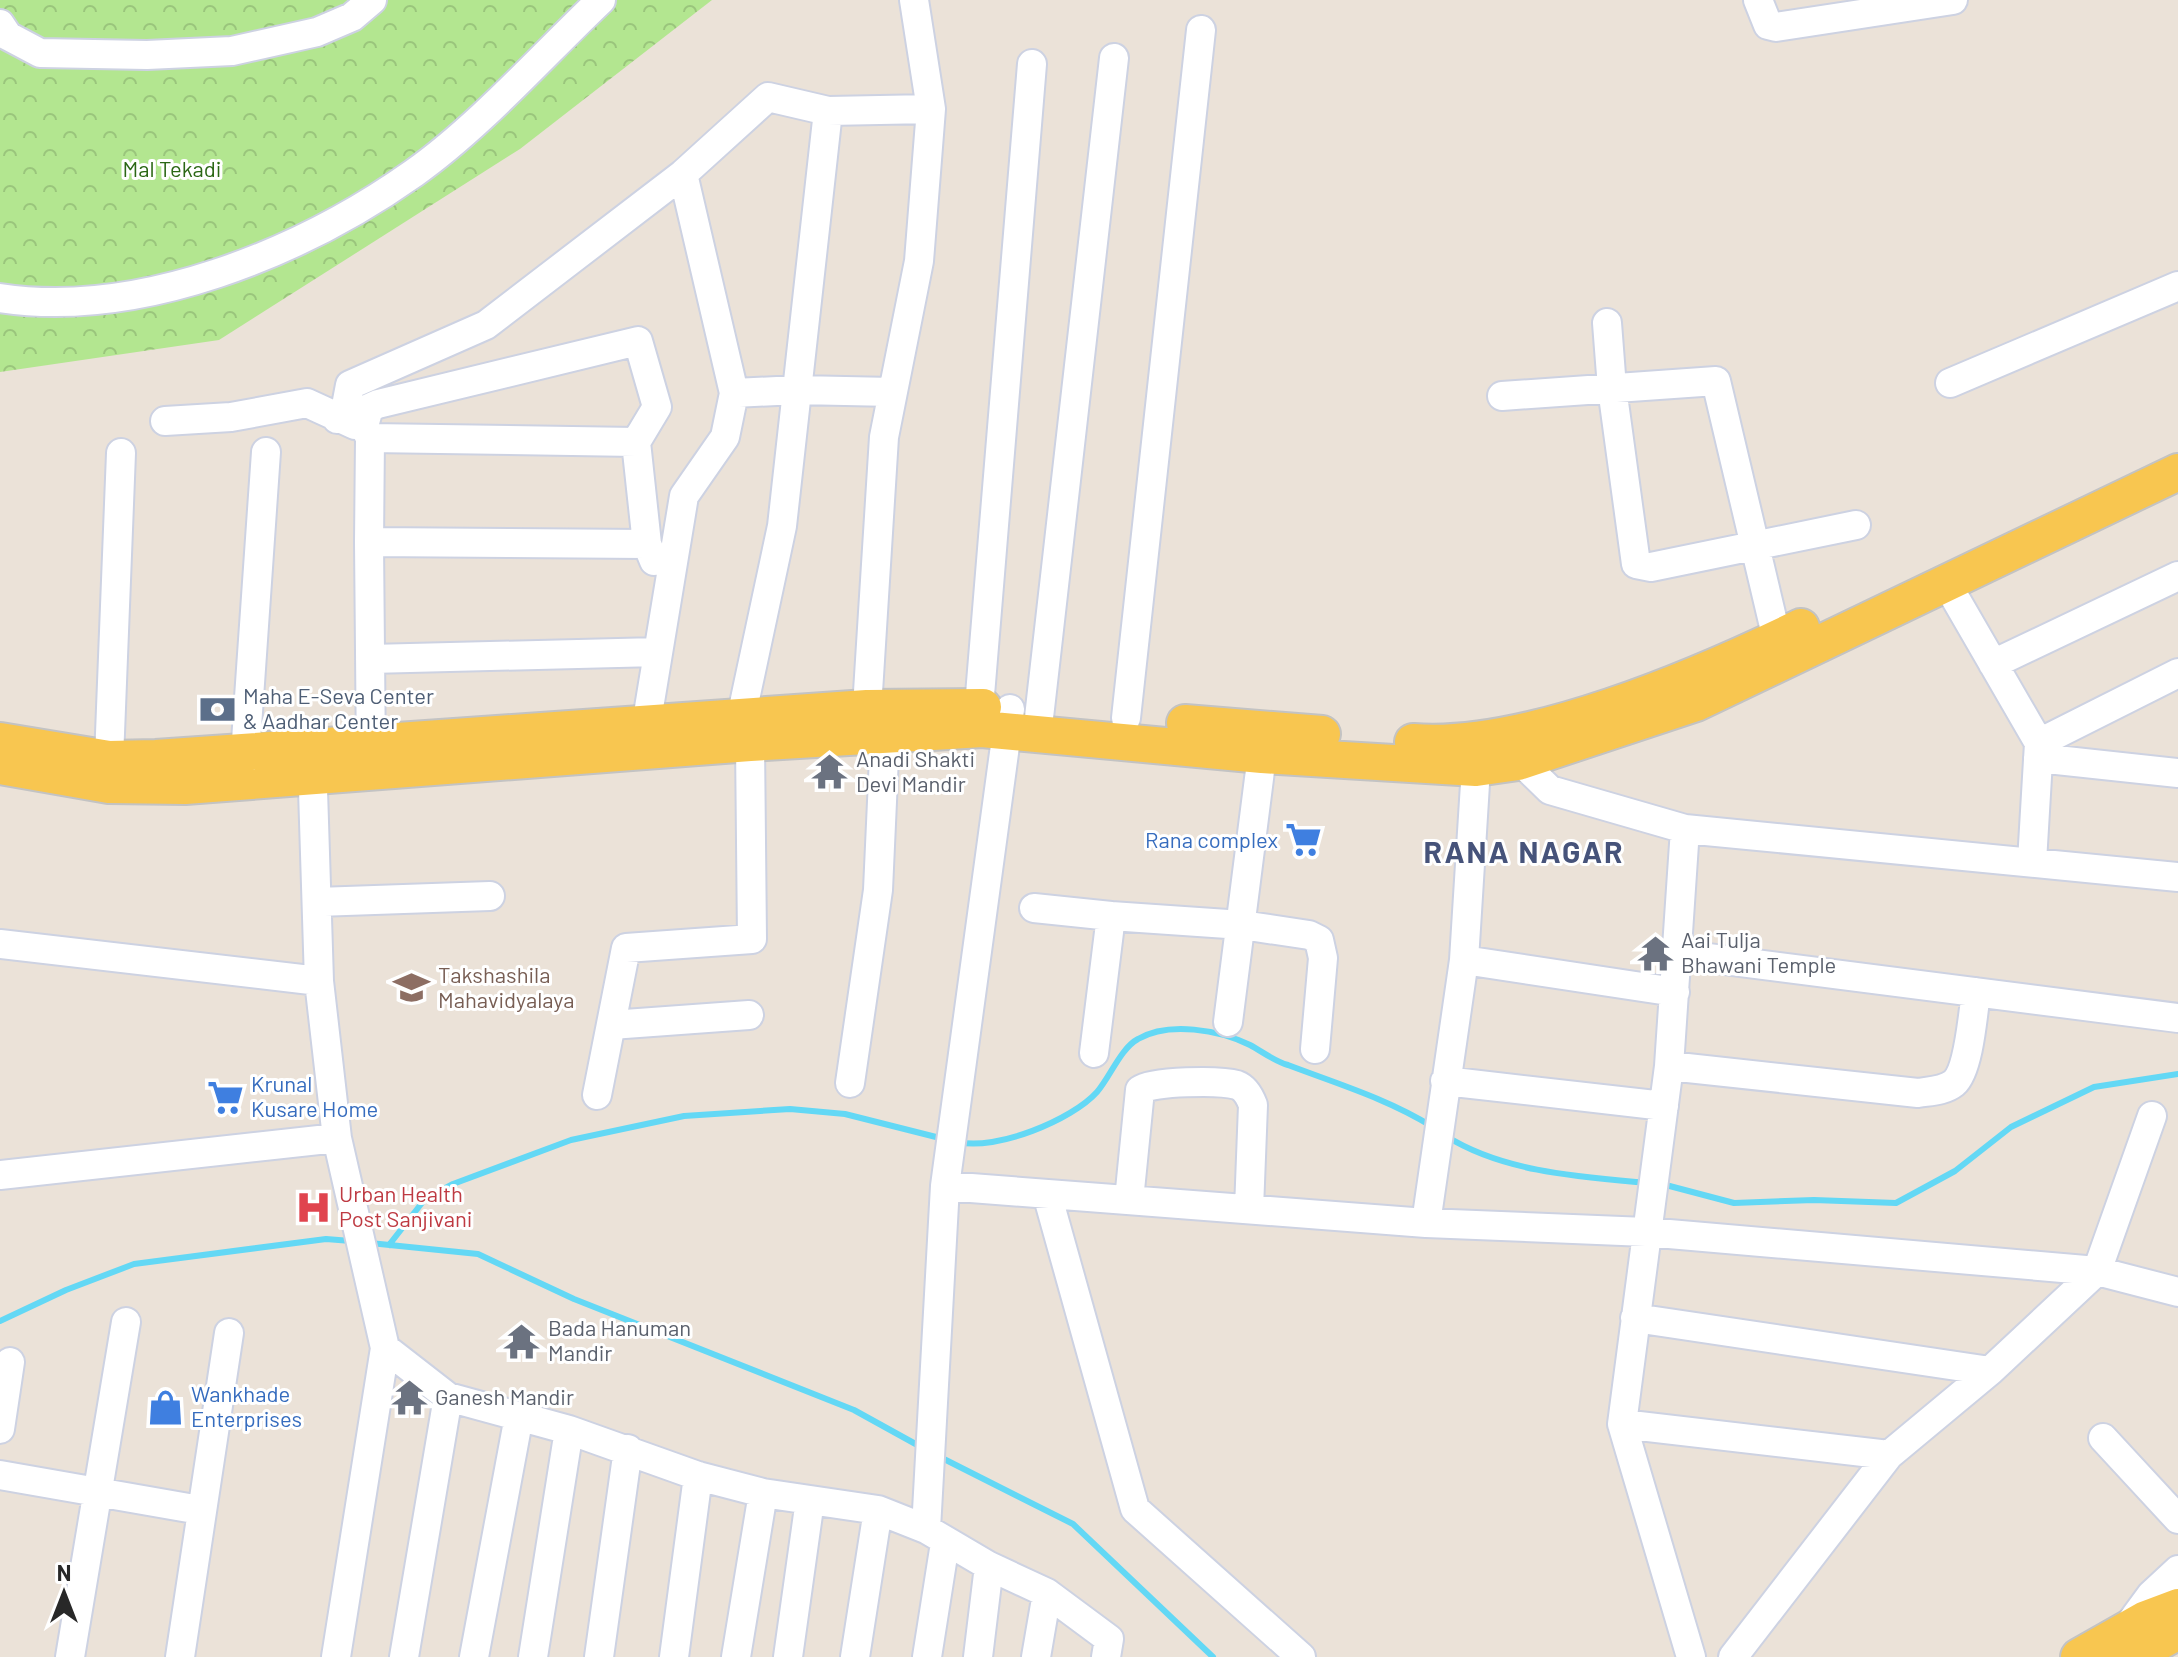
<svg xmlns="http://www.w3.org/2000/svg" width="2178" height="1657" viewBox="0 0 2178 1657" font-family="Barlow,sans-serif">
<defs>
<pattern id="forest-crowns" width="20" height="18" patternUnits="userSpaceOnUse" patternTransform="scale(2)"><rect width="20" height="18" fill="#b3e690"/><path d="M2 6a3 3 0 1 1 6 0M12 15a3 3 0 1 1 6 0" fill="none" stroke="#9ac57c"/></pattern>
</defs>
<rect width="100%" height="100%" fill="#ebe2d8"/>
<path fill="url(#forest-crowns)" d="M0 0H712L520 149 219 340 0 372Z"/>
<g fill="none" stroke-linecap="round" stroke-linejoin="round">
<path stroke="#63d8f5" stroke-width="6" d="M1446 1136C1503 1172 1580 1177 1647 1183
M958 1142C996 1151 1072 1120 1097 1092 1110 1077 1121 1048 1138 1039 1169 1021 1219 1030 1250 1045 1263 1052 1274 1061 1288 1065 1338 1084 1388 1099 1433 1127
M1662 1184 1734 1203 1814 1200 1896 1203 1955 1171 2011 1127 2094 1087 2178 1074
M370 1243 478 1254 574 1299 854 1410 921 1447
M389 1245 425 1199 453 1184 571 1140 684 1116 790 1109 845 1114 944 1139
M0 1321 66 1290 134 1264 326 1239 351 1241
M938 1456 1073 1524 1213 1657"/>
<defs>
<path id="minor" d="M1758 0 1768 25 1776 27 1953 0
M0 24 8 36 40 53 147 55 232 51 317 32 352 17 372 0
M828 111 931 109
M0 298C140 319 301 253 414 173 479 127 543 55 601 0
M1607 323 1612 388 1636 564 1651 567 1856 525
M1950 383 2178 286
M734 393 797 390 893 392
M1502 396 1716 381 1777 639
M337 419 346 406 350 385 486 325 683 174 768 97 828 111 782 526 741 718
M165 421 231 417 307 403 355 425
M370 438 636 442 647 544 654 561
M369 542 370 438 364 426 369 408 378 404 638 341 657 407 636 442
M1947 584 2039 743
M370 659 658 652
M1993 664 2178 576
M979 707 1032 64
M867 708 884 437 919 261 931 109 914 0
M1126 718 1201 30
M646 726 684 496 725 437 734 393 683 174
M1037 735 1114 58
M1507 748 1550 790 1685 829 2178 877
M312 758 319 981 337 1138 385 1348 336 1657
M2038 758 2178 773
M109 759 121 453
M371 762 369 542 647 544
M244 770 266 452
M1685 829 1669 1066 1622 1424 1691 1657
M2032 862 2039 743 2178 673
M317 902 490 896
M1034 908 1111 916
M0 944 319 981
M1677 954 2178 1018
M1464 960 1675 992
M1228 1022 1262 755
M611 1025 749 1015
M1094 1053 1111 916 1242 925 1309 935 1319 940 1323 958 1315 1049
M1669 1066 1918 1093C1930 1091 1944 1091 1954 1083 1969 1070 1973 1013 1976 992
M1445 1081 1664 1106
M850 1083 878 890 885 735
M597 1095 626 948 752 939 750 743
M0 1175 337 1138
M945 1186 1426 1223 1646 1232 2097 1271 2178 1292
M1047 1194 1135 1509 1301 1657
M1129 1200 1140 1090C1152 1081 1220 1080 1237 1085 1245 1088 1250 1097 1253 1105L1249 1209
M1426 1223 1464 960 1476 768
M1635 1318 1990 1371
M385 1348 448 1397 569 1430 698 1476 763 1493 878 1510 926 1529 989 1566 1047 1593 1109 1639 1106 1657
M1622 1424 1889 1455
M0 1429 10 1362
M2103 1438 2178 1519
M0 1475 200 1510
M926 1529 945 1186 1010 709
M2126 1629 2151 1595 2178 1570
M70 1657 126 1322
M180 1657 229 1333
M404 1657 448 1397
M474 1657 519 1416
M533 1657 569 1430
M599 1657 628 1449
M674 1657 698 1476
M736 1657 763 1493
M788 1657 810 1500
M855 1657 878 1510
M927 1657 945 1543
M978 1657 989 1566
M1036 1657 1047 1593
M1733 1657 1889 1455 1990 1371 2097 1271 2152 1116"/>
<path id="major" d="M1185 723 1322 734
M0 741 109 759 156 758 867 708 983 707
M1413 742C1526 751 1698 677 1801 627
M0 766 109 785 185 786 750 743 982 729 1262 755 1476 768 1518 762 1696 703 2178 472
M2079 1657 2146 1619 2178 1607
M2132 1657 2178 1631"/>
</defs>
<use href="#minor" stroke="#cdd2e2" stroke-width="32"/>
<use href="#major" stroke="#c3c3c3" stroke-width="40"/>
<use href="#minor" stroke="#fff" stroke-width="28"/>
<use href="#major" stroke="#f8c650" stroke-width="36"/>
</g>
<defs>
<symbol id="bank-bare" viewBox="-9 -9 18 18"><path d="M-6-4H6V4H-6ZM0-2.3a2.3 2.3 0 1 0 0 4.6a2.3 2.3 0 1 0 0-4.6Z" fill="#5c6f8a" stroke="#fff" stroke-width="2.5" paint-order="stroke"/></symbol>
<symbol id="temple-bare" viewBox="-9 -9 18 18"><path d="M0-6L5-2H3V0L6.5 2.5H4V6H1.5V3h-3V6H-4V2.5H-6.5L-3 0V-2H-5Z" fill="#6b7280" stroke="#fff" stroke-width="2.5" paint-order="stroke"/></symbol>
<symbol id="supermarket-bare" viewBox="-9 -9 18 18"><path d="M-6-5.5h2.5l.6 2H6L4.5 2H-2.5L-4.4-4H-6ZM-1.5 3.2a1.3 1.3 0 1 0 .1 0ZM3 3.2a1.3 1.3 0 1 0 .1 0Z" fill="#3f7fe0" stroke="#fff" stroke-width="2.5" paint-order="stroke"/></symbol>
<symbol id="university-bare" viewBox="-9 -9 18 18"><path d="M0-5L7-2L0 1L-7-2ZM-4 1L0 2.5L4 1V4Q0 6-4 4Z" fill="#8d6e63" stroke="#fff" stroke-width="2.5" paint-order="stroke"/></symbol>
<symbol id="hospital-bare" viewBox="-9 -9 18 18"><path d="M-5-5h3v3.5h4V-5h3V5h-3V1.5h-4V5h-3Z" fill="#e0444e" stroke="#fff" stroke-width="2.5" paint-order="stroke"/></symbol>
<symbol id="shop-bare" viewBox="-9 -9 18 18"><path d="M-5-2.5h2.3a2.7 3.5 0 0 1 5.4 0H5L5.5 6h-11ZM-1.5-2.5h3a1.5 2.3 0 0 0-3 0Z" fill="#3f7fe0" stroke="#fff" stroke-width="2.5" paint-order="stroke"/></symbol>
</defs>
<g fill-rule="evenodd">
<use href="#bank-bare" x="192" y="684" width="51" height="51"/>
<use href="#temple-bare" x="804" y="746" width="51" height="51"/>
<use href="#supermarket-bare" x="1278" y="814" width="51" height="51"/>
<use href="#temple-bare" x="1630" y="928" width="51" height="51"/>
<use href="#university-bare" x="386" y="962" width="51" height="51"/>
<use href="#supermarket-bare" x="200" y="1072" width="51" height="51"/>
<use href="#hospital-bare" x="288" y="1182" width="51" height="51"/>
<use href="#temple-bare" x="496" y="1316" width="51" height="51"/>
<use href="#temple-bare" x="384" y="1372" width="51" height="51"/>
<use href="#shop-bare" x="140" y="1382" width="51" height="51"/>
</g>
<g text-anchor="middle" stroke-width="6" stroke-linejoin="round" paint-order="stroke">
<g font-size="22" fill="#2b6715" stroke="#fff">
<text x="172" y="177">Mal Tekadi</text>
</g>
<g font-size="22" fill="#4e5e75" stroke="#fff" text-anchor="start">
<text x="243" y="704">Maha E-Seva Center<tspan x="243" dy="25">&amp; Aadhar Center</tspan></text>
</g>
<g font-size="22" fill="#5b616d" stroke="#fff" text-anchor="start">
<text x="856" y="767">Anadi Shakti<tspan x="856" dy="25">Devi Mandir</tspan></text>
<text x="1681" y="948">Aai Tulja<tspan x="1681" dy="25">Bhawani Temple</tspan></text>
<text x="548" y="1336">Bada Hanuman<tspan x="548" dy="25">Mandir</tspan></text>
<text x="435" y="1405">Ganesh Mandir</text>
</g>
<g font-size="22" fill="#366cbe" stroke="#fff" text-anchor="start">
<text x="1278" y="848" text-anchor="end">Rana complex</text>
<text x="251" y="1092">Krunal<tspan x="251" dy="25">Kusare Home</tspan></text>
<text x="191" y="1402">Wankhade<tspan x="191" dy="25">Enterprises</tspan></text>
</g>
<g font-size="22" fill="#785e54" stroke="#fff" text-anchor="start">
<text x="438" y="983">Takshashila<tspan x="438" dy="25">Mahavidyalaya</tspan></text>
</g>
<g font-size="22" fill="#be3a42" stroke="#fff" text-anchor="start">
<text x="339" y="1202">Urban Health<tspan x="339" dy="25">Post Sanjivani</tspan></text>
</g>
<g font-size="30" font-weight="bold" letter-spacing="2" fill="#46537a" stroke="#fff">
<text x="1524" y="863">RANA NAGAR</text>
</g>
</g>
<g transform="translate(64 1593)" stroke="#ffffff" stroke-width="6" paint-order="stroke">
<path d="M0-6L14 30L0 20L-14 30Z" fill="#282828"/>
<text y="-12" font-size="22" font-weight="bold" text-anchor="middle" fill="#282828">N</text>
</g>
</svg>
